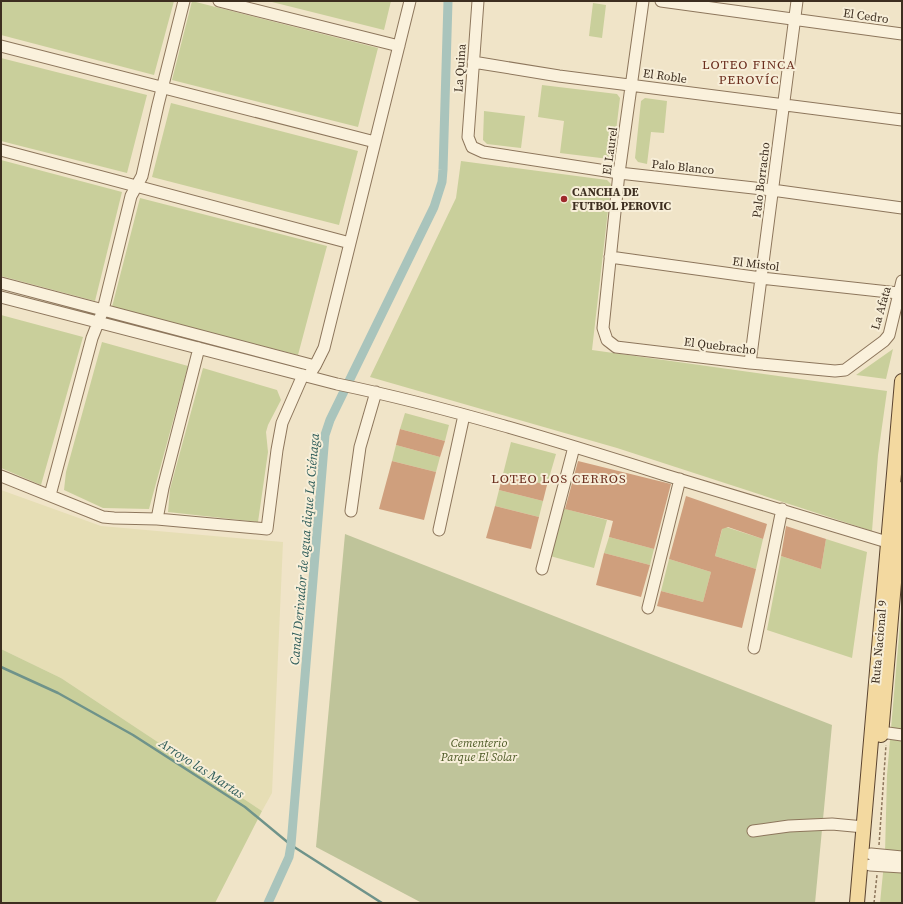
<svg xmlns="http://www.w3.org/2000/svg" width="903" height="904" viewBox="0 0 903 904" font-family="'Source Serif 4',serif">
<rect width="100%" height="100%" fill="#f0e4c8"/>
<path fill="#e6deb5" d="M1 490 101 526 283 542 272 793 262 811 61 678 1 649Z"/>
<path fill="#c9cf9b" d="M1 1H174L154 75 1 35Z
M192 1 378 48 358 127 172 80Z
M268 1H391L384 30Z
M593 3 606 5 602 38 589 36Z
M1 58 147 95 127 173 1 141Z
M542 85 617 94 620 98 613 156 609 159 560 153 564 121 538 117Z
M645 98 667 101 664 133 651 132 647 164 638 162 635 158 641 101Z
M171 103 358 151 339 225 152 177Z
M484 111 525 116 521 148 487 144 483 140Z
M1 160 122 192 95 301 1 276Z
M461 161 607 180 611 184 592 350 887 391 878 455 872 531 617 448 370 377 456 198Z
M140 198 327 246 298 355 112 307Z
M1 315 83 337 41 485 1 468Z
M102 342 188 366 149 509 103 508 64 490 66 472Z
M893 349 886 379 856 375Z
M203 368 277 390 281 400 268 425 266 432 268 452 258 522 168 512 170 489Z
M405 413 449 425 445 441 400 429Z
M511 442 556 454 547 485 503 474Z
M396 445 440 457 436 472 392 461Z
M499 490 543 501 539 517 495 506Z
M562 508 607 520 594 568 550 556Z
M723 526 763 539 756 569 715 556Z
M609 537 654 549 650 565 604 553Z
M826 539 867 552 852 658 767 630 781 556 821 569Z
M669 559 711 572 703 602 661 591Z
M902 601V903H880L885 853 887 775Z
M1 649 61 678 262 811 215 903H1Z"/>
<path fill="#bfc49a" d="M345 534 832 725 815 903H422L316 847Z"/>
<g fill="none" stroke-linecap="round" stroke-linejoin="round">
<path stroke="#6f938a" stroke-width="2.5" d="M1 667 58 693 133 735 245 807 291 845 382 903"/>
<path stroke="#a9c4bc" stroke-width="9" d="M268 903 289 857 291 845 325 435 330 420 434 207 442 182 443 170 448 1"/>
</g>
<path fill="#cf9f7d" d="M400 429 445 441 440 457 396 445Z
M392 461 436 472 424 520 379 509Z
M578 461 671 484 654 549 609 537 613 521 565 509Z
M503 474 547 485 543 501 499 490Z
M686 496 767 524 763 539 728 527 722 529 715 556 756 569 742 628 657 606 661 591 703 602 711 572 669 559Z
M495 506 539 517 531 549 486 538Z
M786 526 826 539 821 569 781 556Z
M604 553 650 565 641 597 596 585Z"/>
<g fill="none" stroke-linecap="round" stroke-linejoin="round">
<defs>
<path id="minor" d="M219 1 399 46
M478 1 468 137 472 147 483 152 619 173 772 190 902 208
M643 1 619 173 603 328 607 340 616 347 750 363 835 371 845 370 884 341 889 335 902 281
M661 1 902 34
M1 46 375 142
M473 62 559 76 902 120
M1 150 350 243
M610 257 761 278 898 293
M1 283 315 366 311 372
M1 297 337 384C448 407 557 441 665 475 739 498 813 519 887 542
M750 363 797 1
M315 366 324 348 410 1
M1 476 103 517 114 518 157 519 267 529 277 450 282 423 303 375
M50 495 92 338 103 310 131 196 142 176 158 105 184 1
M351 511 360 447 376 392
M157 519 163 488 199 348
M439 530 464 415
M542 569 574 447
M648 608 680 479
M754 648 782 509
M881 732 902 735
M753 831 789 826 832 824 864 827
M871 854 902 857
M870 865 902 867"/>
<path id="major" d="M881 735 902 489
M857 903 902 381"/>
</defs>
<use href="#minor" stroke="#8d765c" stroke-width="13"/>
<use href="#major" stroke="#5b4430" stroke-width="16"/>
<path stroke="#8d765c" stroke-width="1.5" stroke-dasharray="3 2" stroke-linecap="butt" d="M879 845 886 745
M874 903 877 875"/>
<use href="#minor" stroke="#faf1dc" stroke-width="11"/>
<use href="#major" stroke="#f3d9a0" stroke-width="14"/>
</g>
<circle fill="#9e2a2b" stroke="#f7eed8" stroke-width="1.5" cx="564" cy="199" r="4"/>
<g text-anchor="middle" stroke-width="4" stroke-linejoin="round" paint-order="stroke">
<g font-size="12" fill="#3d2e20" stroke="#f7eed8">
<text transform="translate(866 16) rotate(8)" y="4">El Cedro</text>
<text transform="translate(460 68) rotate(-86)" y="4">La Quina</text>
<text transform="translate(665 76) rotate(8)" y="4">El Roble</text>
<text transform="translate(610 151) rotate(-82)" y="4">El Laurel</text>
<text transform="translate(683 167) rotate(6)" y="4">Palo Blanco</text>
<text transform="translate(761 180) rotate(-83)" y="4">Palo Borracho</text>
<text transform="translate(756 264) rotate(7)" y="4">El Mistol</text>
<text transform="translate(881 308) rotate(-74)" y="4">La Afata</text>
<text transform="translate(720 346) rotate(7)" y="4">El Quebracho</text>
<text transform="translate(879 642) rotate(-85)" y="4">Ruta Nacional 9</text>
</g>
<g font-size="12" font-weight="bold" fill="#3d2e20" stroke="#f7eed8" text-anchor="start">
<text x="572" y="196">CANCHA DE<tspan x="572" dy="14">FUTBOL PEROVIC</tspan></text>
</g>
<g font-size="12" font-style="italic" fill="#4d5a26" stroke="#f7eed8">
<text x="479" y="747">Cementerio<tspan x="479" dy="14">Parque El Solar</tspan></text>
</g>
<g font-size="13" letter-spacing="1" fill="#6b2e1e" stroke="#f7eed8">
<text x="749" y="69">LOTEO FINCA<tspan x="749" dy="15">PEROVÍC</tspan></text>
<text x="559" y="483">LOTEO LOS CERROS</text>
</g>
<g font-size="13" font-style="italic" fill="#2f5d5a" stroke="#f7eed8">
<text transform="translate(304 549) rotate(-85)" y="5">Canal Derivador de agua dique La Ciénaga</text>
<text transform="translate(202 768) rotate(33)" y="5">Arroyo las Martas</text>
</g>
</g>
<rect width="903" height="904" fill="none" stroke="#3d2e20" stroke-width="4"/>
</svg>
